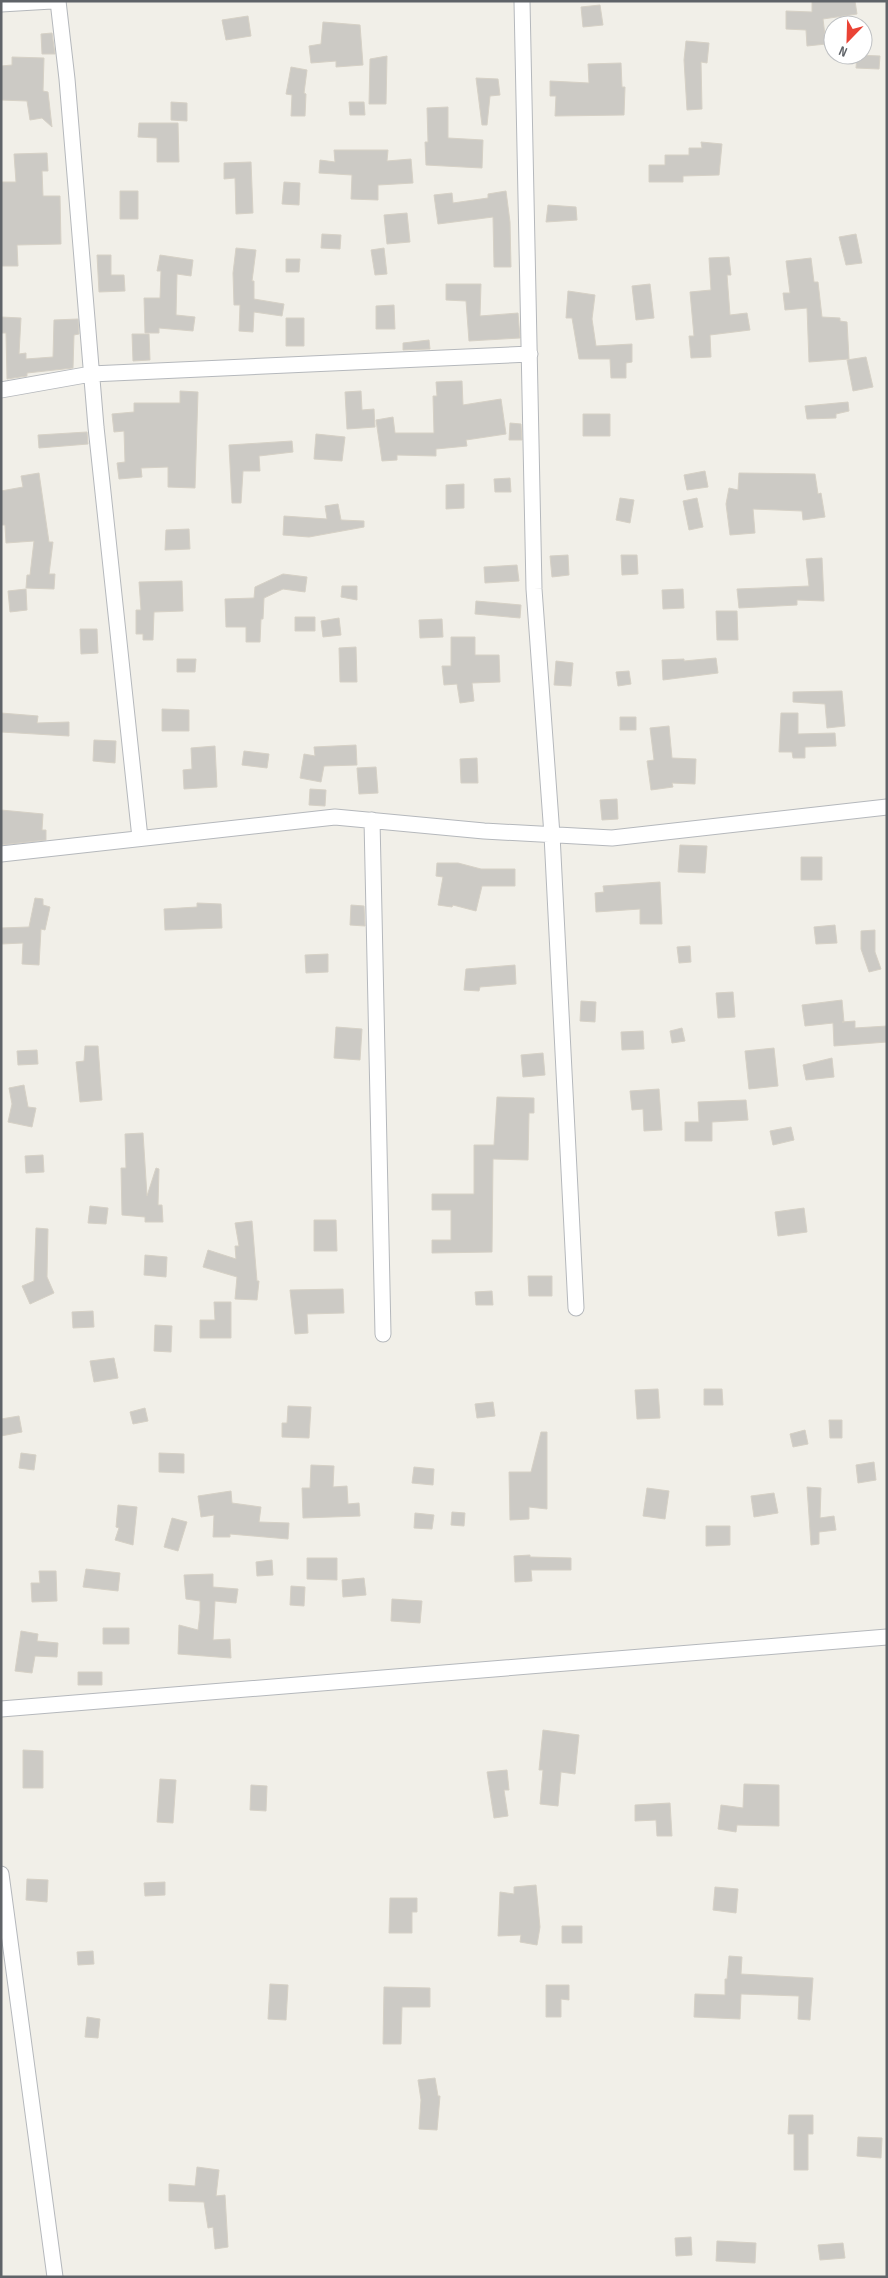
<svg xmlns="http://www.w3.org/2000/svg" width="888" height="2278" viewBox="0 0 888 2278" font-family="'Sofia Sans Condensed',sans-serif">
<rect width="100%" height="100%" fill="#f1efe8"/>
<path fill="#cccac5" stroke="#d6d1c6" d="M812 1H855L857 14 823 19 826 44 807 46 806 30 786 29V11L812 12Z
M600 5 603 25 583 27 581 7Z
M248 16 251 36 226 40 222 20Z
M323 22 360 25 363 65 336 67V61L311 63 309 46 321 44Z
M52 33 55 54H42L41 34Z
M686 41 709 43 707 63 701 62 702 109 687 110 684 60Z
M857 55 880 56 879 69 856 68Z
M387 56 386 104H369L370 59Z
M12 57 44 58 43 91 48 92 52 127 42 118 30 120 27 101 1 100V66L12 65Z
M621 63 622 87H625L624 115 555 116 556 96H550V81L589 83 588 64Z
M291 67 307 70 304 93 306 94 305 116H291L292 95 286 94Z
M476 78 498 79 500 95 490 96 487 125H482Z
M171 102 187 103V121L171 120Z
M349 102H364L365 115H350Z
M448 107V138L483 140 482 168 426 165 425 142H428L427 108Z
M139 123H178L179 162H157V138L138 137Z
M701 142 722 144 719 175 683 176V182H649V165H665V155H689V148H702Z
M334 150H388L387 161 411 159 413 183 378 185V200L351 199 352 175 319 173 320 160 335 162Z
M47 153 48 171H42L43 196H60L61 244 17 245 18 266H1V182H16L14 154Z
M251 162 253 213 236 214 235 178 224 179V163Z
M284 182 300 183 299 205 282 204Z
M120 191H138V219H120Z
M506 191 510 222 511 267H494L493 217 438 224 434 195 452 193 453 203 488 198V194Z
M548 205 576 207 577 220 546 222Z
M407 213 410 242 387 244 384 215Z
M322 234 341 235 340 249 321 248Z
M856 234 862 263 846 265 839 237Z
M236 248 256 250 252 281H254V299L284 304 282 316 254 312 253 332 239 331 240 305H234L233 273Z
M384 248 387 274 375 275 371 250Z
M97 255H111V275H124L125 291 99 292Z
M160 255 193 260 191 276 177 274 176 315 195 317 193 331 159 328V333H145L144 298H160L161 271H157Z
M729 257 731 275H727L730 315 747 313 750 330 710 335 711 357 691 358 689 336H694L690 292 711 290 709 258Z
M811 258 814 282H818L822 317 840 318V321L847 322 849 359 809 362 807 308 785 310 783 293H790L786 261Z
M286 259H300L299 272H286Z
M446 284H481L480 316 518 313 520 338 469 341 466 301 446 300Z
M650 284 654 318 636 320 632 286Z
M568 291 595 295 592 319 596 346 632 344V362L626 363V378H611L610 359H579L572 318H566Z
M394 305 395 329H376V306Z
M1 317 21 318 19 354 26 353V359L53 357 54 320 78 319 79 334 74 335 73 368 27 373V376L7 379 6 333H1Z
M286 318H304V346H286Z
M132 334H149L150 360 133 361Z
M429 340 430 349 403 350V343Z
M866 357 873 387 853 391 847 360Z
M462 381 463 405 501 399 506 434 466 440 467 446 436 449V456L397 455V460L382 461 376 420 393 417 395 433H434L433 396H437L436 382Z
M180 391 198 392 195 488 168 487V467L141 468 142 477 119 479 117 463 125 462 124 431 114 432 112 414 134 412V403H180Z
M361 391 362 410 374 409 375 427 347 429 345 392Z
M848 402 849 411 836 414V418L807 419 805 406Z
M583 414H610V436H583Z
M510 423 521 424 522 440H509Z
M87 432 88 444 39 448 38 435Z
M316 434 345 437 342 461 314 459Z
M292 441 293 452 259 456 260 471H243L241 503H232L229 445Z
M705 471 708 487 687 490 684 475Z
M39 473 49 542H53L49 574H55L54 589 26 588 27 575H30L34 541 6 543 5 525H2L1 491 23 487 21 476Z
M739 473 815 474 818 494 821 493 825 517 803 520 802 511 753 509 755 533 730 535 726 504 729 488 738 490Z
M510 478 511 492H495L494 479Z
M464 484V508L446 509V485Z
M620 498 634 500 630 523 616 520Z
M697 498 703 527 689 530 683 501Z
M338 504 341 520 364 521V527L309 537 283 535 284 516 327 519 325 506Z
M189 529 190 549 165 550 166 530Z
M568 555 569 575 552 577 550 556Z
M621 555H637L638 574 622 575Z
M822 558 824 601 797 600V605L739 608 737 589 809 586 806 559Z
M517 565 519 581 485 583 484 567Z
M283 574 307 577 305 592 283 589 264 598 263 619H261L260 642H246V627H226L225 599 254 598 255 587Z
M182 581 183 611 154 612 153 640H143V634H136V610H141L139 582Z
M342 586H357V600L341 597Z
M26 589 27 610 10 612 8 591Z
M683 589 684 608 663 609 662 590Z
M476 601 521 605 520 618 475 614Z
M716 611H737L738 640H717Z
M295 617H315V631H295Z
M339 618 341 635 323 637 321 621Z
M442 619 443 637 420 638 419 620Z
M80 629H97L98 653 81 654Z
M451 637H475V655H499L500 682 472 683 474 701 460 703 457 684 444 685 442 666H451Z
M356 647 357 682H340L339 648Z
M716 658 718 673 663 680 662 660 684 659V661Z
M177 659H196L195 672H177Z
M556 661 573 663 571 686 554 685Z
M629 671 631 684 618 686 616 672Z
M842 691 845 726 827 728 825 704 793 702V692Z
M162 709 189 710V731H162Z
M1 713 38 716 37 723 69 722V736L1 732Z
M781 713H798V734L835 733 836 746 805 747V758H793L792 752H779Z
M620 717H636V730H620Z
M669 726 672 758 696 759 695 784 672 783 673 787 651 790 647 761 654 760 650 728Z
M94 740 116 741 115 763 93 761Z
M356 745 357 765 324 766 321 782 300 778 304 754 315 756 314 747Z
M215 746 217 787 184 789 183 770 192 769 191 748Z
M244 751 269 754 267 768 242 765Z
M477 758 478 783H461L460 759Z
M376 767 378 793 359 794 357 768Z
M310 789 326 790 325 806 309 805Z
M617 799 618 819 602 820 600 800Z
M1 810 43 814 42 830H46V840L1 845Z
M680 845 707 846 705 873 678 872Z
M801 857H822V880H801Z
M437 863H458L481 869H515V886H482L476 911 453 905 452 907 438 905 443 877 436 876Z
M660 882 662 924H640V909L596 912 595 893 604 892 603 886Z
M35 898 43 899V905L50 907 45 930 41 929 39 965 22 964 23 943 1 944V928L29 927Z
M197 903 221 904 222 928 165 930 164 909 197 907Z
M351 905 364 906 365 926 350 925Z
M835 925 837 943 816 944 814 927Z
M875 930V952L881 969 869 972 861 949V931Z
M690 946 691 962 679 963 677 947Z
M328 954V972L306 973 305 955Z
M515 965 516 984 480 987 479 991 464 990 466 969Z
M733 992 735 1017 718 1018 716 993Z
M842 1000 844 1022H842L855 1021V1028L887 1026V1042L834 1046 833 1023 805 1026 802 1005Z
M581 1001 596 1002 595 1022 580 1021Z
M336 1027 362 1029 360 1060 334 1058Z
M682 1028 685 1041 672 1043 670 1031Z
M643 1031 644 1049 622 1050 621 1032Z
M85 1046H98L102 1100 80 1102 76 1062 84 1061Z
M774 1048 778 1086 749 1089 745 1051Z
M37 1050 38 1064 18 1065 17 1051Z
M543 1053 545 1075 523 1077 521 1055Z
M832 1058 834 1077 806 1080 803 1065Z
M24 1085 28 1107 36 1108 32 1127 8 1122 12 1104 9 1088Z
M659 1089 662 1130 644 1131 643 1109 632 1110 630 1091Z
M497 1097 534 1098V1113H529L528 1160 493 1159 492 1252 432 1253V1240H451V1210H432V1194H474V1145H494Z
M746 1100 748 1120 712 1122V1141H685V1122H699L698 1102Z
M791 1127 794 1140 773 1145 770 1131Z
M143 1133 147 1196 156 1168 159 1169 158 1205H162L163 1222H145V1217L122 1215 121 1168H126L125 1134Z
M43 1155 44 1172 26 1173 25 1156Z
M90 1206 108 1208 106 1224 88 1223Z
M804 1208 807 1232 778 1236 775 1212Z
M314 1220H336L337 1251H314Z
M252 1221 257 1281H259L257 1300 235 1299 237 1277 203 1267 208 1250 236 1259 235 1246H239L235 1223Z
M36 1228 48 1229 47 1277 54 1293 30 1304 22 1286 34 1281Z
M145 1255 167 1257 166 1277 144 1275Z
M528 1276H552V1296H529Z
M343 1289 344 1313 307 1314 308 1333 295 1334 290 1290Z
M492 1291 493 1305H476L475 1292Z
M214 1302H231V1338H200V1320H215Z
M93 1311 94 1327 73 1328 72 1312Z
M155 1325 172 1326 171 1352 154 1351Z
M114 1358 118 1378 94 1382 90 1361Z
M658 1389 660 1418 637 1419 635 1390Z
M704 1389H722L723 1405H704Z
M493 1402 495 1416 477 1418 475 1404Z
M288 1406 311 1407 309 1438 282 1437V1423H287Z
M145 1408 148 1421 133 1424 130 1412Z
M19 1416 22 1432 1 1436V1419Z
M829 1420H842V1438H830Z
M805 1430 808 1444 793 1447 790 1434Z
M541 1432H547V1509L529 1507V1519L510 1520 509 1472H531Z
M21 1453 36 1455 34 1470 19 1468Z
M159 1453 184 1454V1473L159 1472Z
M874 1462 876 1480 858 1483 856 1465Z
M311 1465 334 1466 333 1487 347 1486 348 1504 359 1503 360 1516 303 1518 302 1488H310Z
M414 1467 434 1469 433 1485 412 1483Z
M807 1487 821 1488 820 1518 834 1516 836 1530 819 1532V1544L811 1545Z
M647 1488 669 1491 665 1519 643 1516Z
M231 1491 232 1503 261 1507 259 1522 289 1523 288 1539 230 1534V1537H213L214 1515 201 1517 198 1496Z
M774 1493 778 1513 754 1517 751 1496Z
M118 1505 137 1507 133 1545 115 1540 119 1528 116 1527Z
M452 1512 465 1513 464 1526 451 1525Z
M415 1513 434 1515 432 1529 414 1528Z
M172 1518 187 1522 178 1551 164 1547Z
M706 1526H730V1545L706 1546Z
M530 1555V1557L571 1558V1570H531L532 1581 515 1582 514 1556Z
M307 1558H337V1580L307 1579Z
M272 1560 273 1575 257 1576 256 1562Z
M86 1569 120 1573 118 1591 83 1587Z
M39 1571H56L57 1601 32 1602 31 1583H40Z
M213 1574V1587L238 1589 236 1603 215 1601 213 1640 230 1639 231 1658 178 1654 179 1625 198 1630 200 1613V1601L186 1599 184 1575Z
M364 1578 366 1595 343 1597 342 1580Z
M291 1586 305 1587 304 1606 290 1605Z
M392 1599 422 1601 420 1623 391 1621Z
M103 1628H129V1644H103Z
M21 1631 38 1634 37 1641 58 1643 57 1657 35 1656 32 1673 15 1671Z
M78 1672H102V1685H78Z
M543 1730 579 1735 575 1774 561 1772 558 1806 540 1804 543 1770H539Z
M23 1750 43 1751V1788H23Z
M507 1770 509 1790H504L508 1816 494 1818 487 1772Z
M160 1779 176 1780 173 1823 157 1822Z
M744 1784 779 1785V1826L737 1825 736 1832 718 1829 721 1805 743 1808Z
M251 1785 267 1786 266 1811 250 1810Z
M670 1803 672 1836H657L656 1820 635 1821V1805Z
M27 1879 48 1880 47 1902 26 1900Z
M165 1882V1895L145 1896 144 1883Z
M536 1885 540 1927 537 1945 520 1942 521 1935 498 1936 500 1892 514 1894V1887Z
M715 1887 738 1889 736 1913 713 1910Z
M390 1898H417V1912H412V1933H389Z
M562 1926H582V1943H562Z
M93 1951 94 1964 78 1965 77 1952Z
M729 1956 742 1957 741 1974 813 1978 810 2020 798 2019 799 1996 741 1994 740 2019 694 2017 695 1994 725 1995V1979H727Z
M270 1984 288 1985 286 2020 268 2019Z
M546 1985H569V2000L561 1999V2017H546Z
M384 1987 430 1988V2007H402L401 2044H383Z
M87 2017 100 2019 98 2038 85 2037Z
M435 2078 438 2096H440L437 2130 419 2129 421 2100 418 2080Z
M789 2115H813V2134H808V2170H794V2134H788Z
M858 2137 882 2138 881 2158 857 2156Z
M197 2167 219 2170 216 2196 225 2195 228 2247 215 2249 213 2227 208 2228 204 2202 169 2201V2184L195 2186Z
M691 2237 692 2255 676 2256 675 2238Z
M717 2241 756 2243 755 2263 716 2261Z
M843 2243 845 2258 820 2260 818 2245Z"/>
<g fill="none" stroke-linecap="round" stroke-linejoin="round">
<defs>
<path id="minor" d="M58 1 67 79 96 427 140 838
M522 1 534 589 552 835 576 1308
M1 4 52 1
M1 390 91 374 530 354
M372 820 383 1334
M1 854 335 817 484 831 612 838 887 807
M1 1709 887 1637
M1 1874 55 2277"/>
</defs>
<use href="#minor" stroke="#b5b8bc" stroke-width="17"/>
<use href="#minor" stroke="#fff" stroke-width="15"/>
</g>
<rect width="888" height="2278" fill="none" stroke="#5f6368" stroke-width="5"/>
<g transform="translate(848 40) rotate(203)"><circle r="24" fill="#ffffff" stroke="#bfc1c3"/>
<path d="M0-4L9 19L0 12L-9 19Z" fill="#ea4335"/>
<text y="-8" font-size="14" font-weight="bold" text-anchor="middle" fill="#5f6368">N</text>
</g>
</svg>
